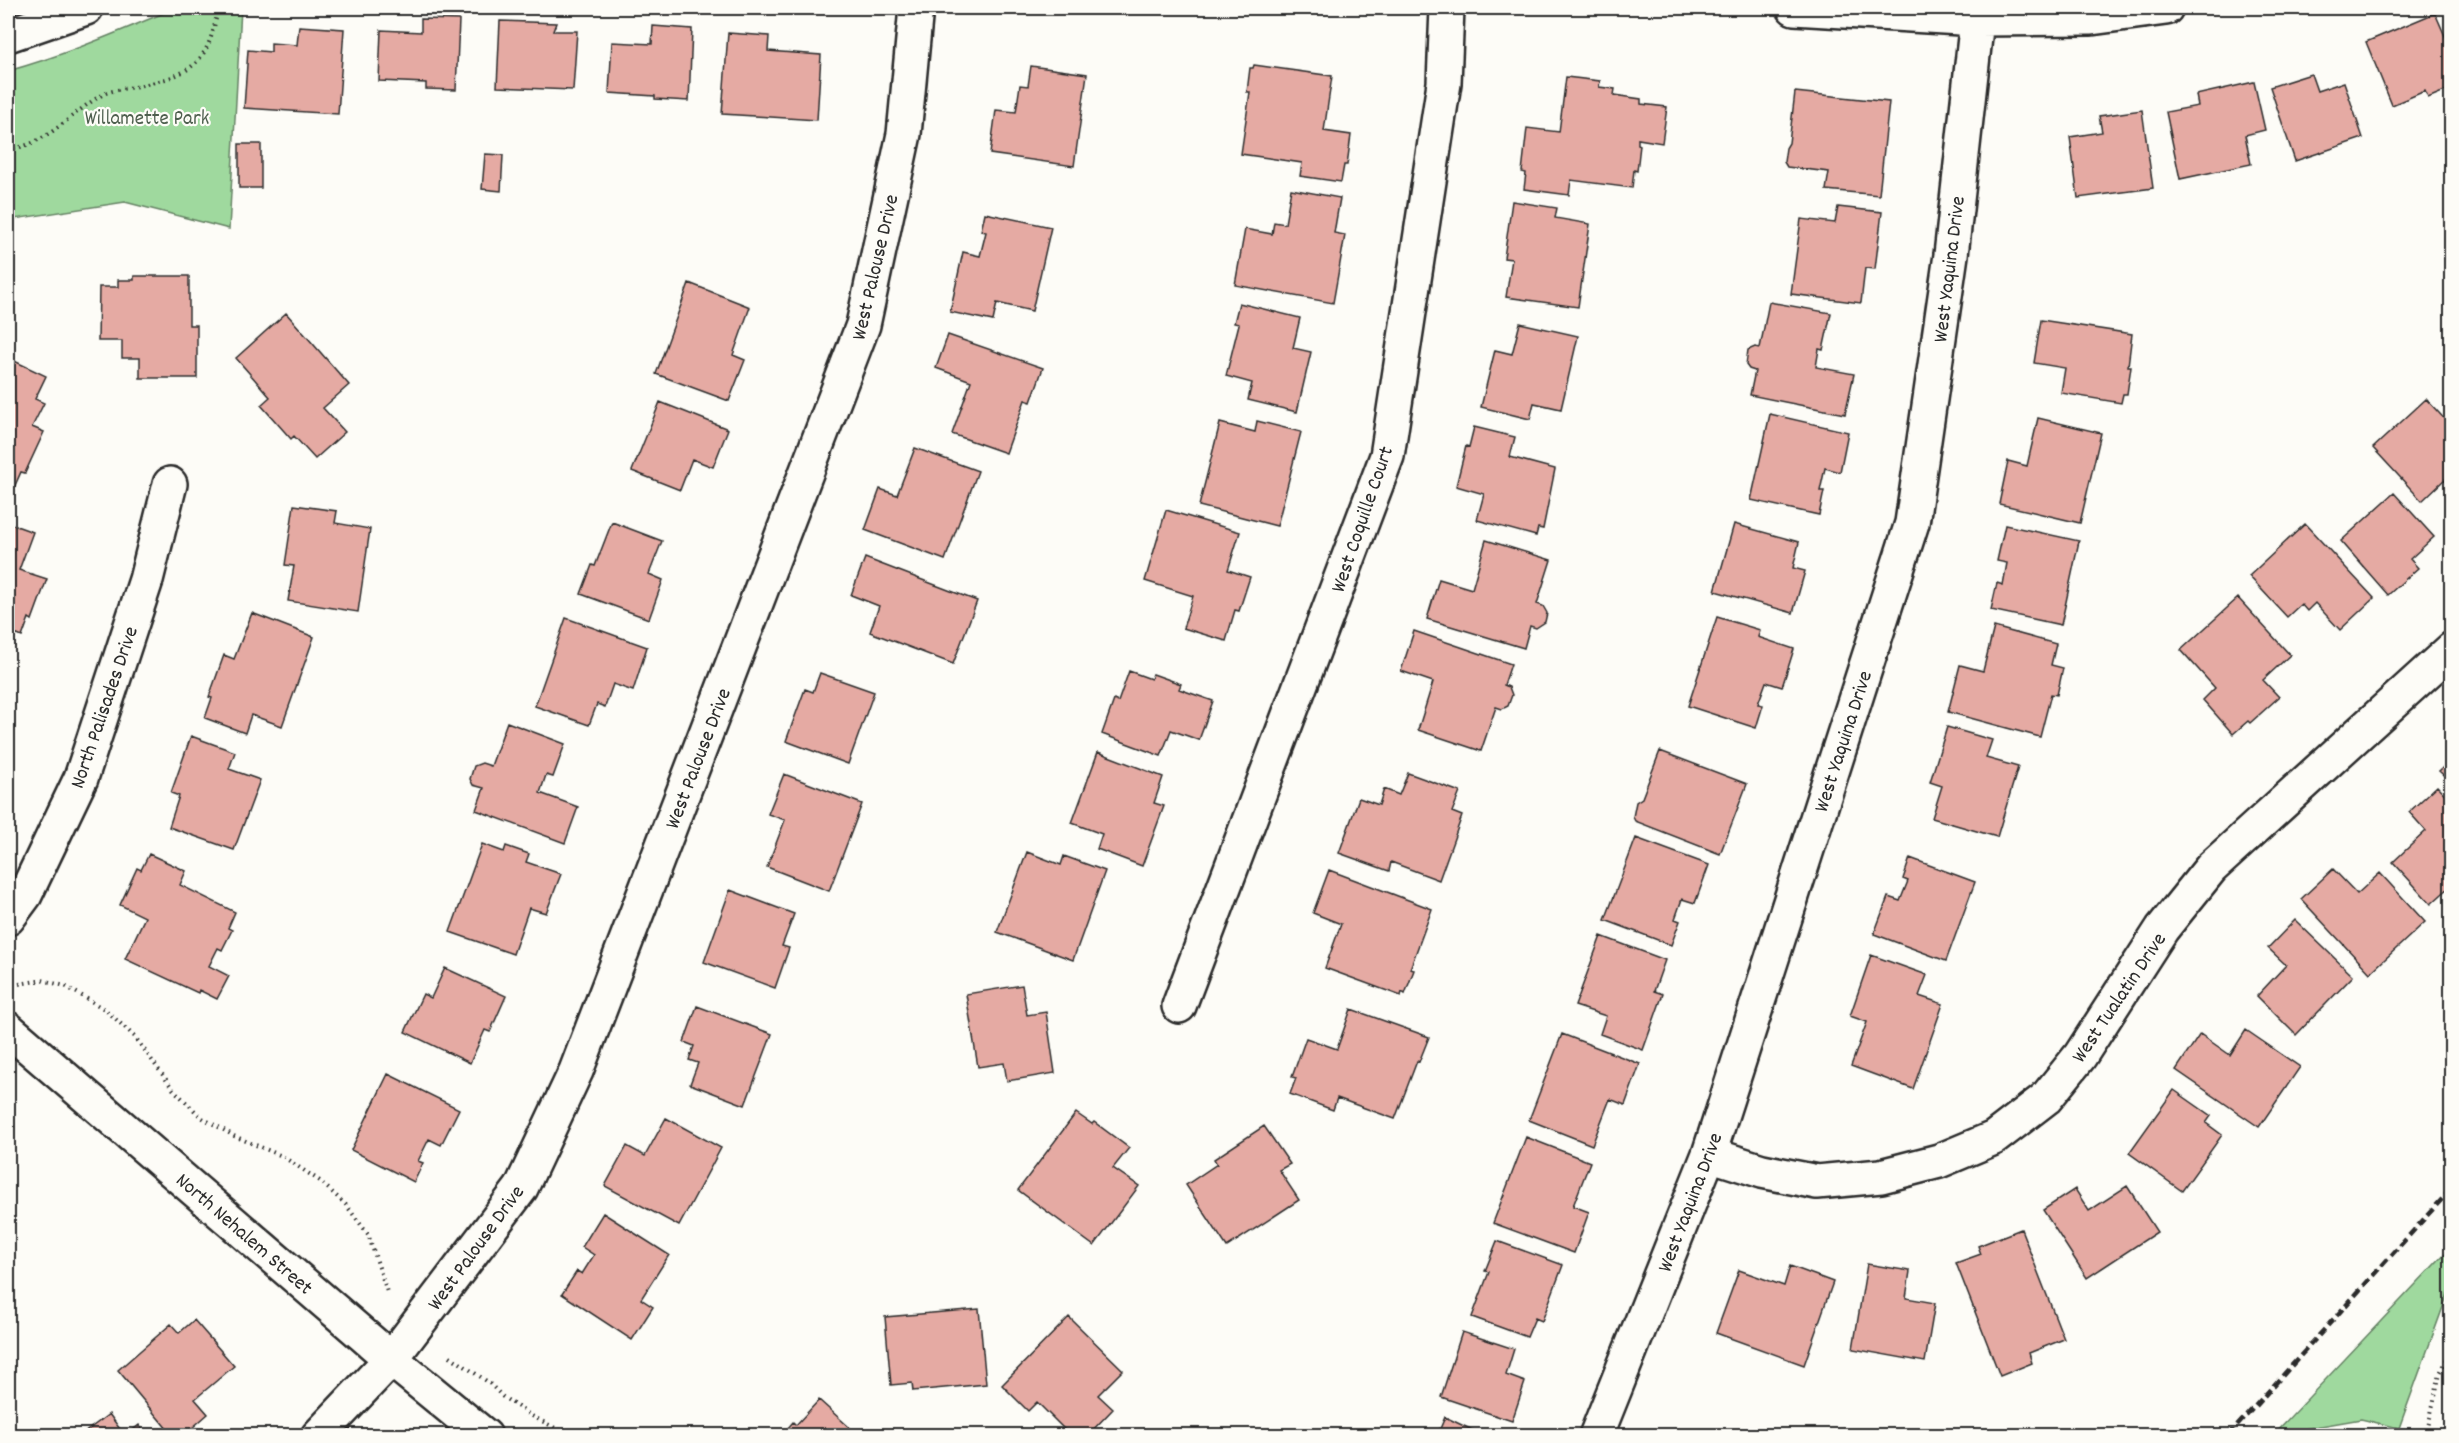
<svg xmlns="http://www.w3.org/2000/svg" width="2459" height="1443" viewBox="0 0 2459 1443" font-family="Dekko,sans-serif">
<rect width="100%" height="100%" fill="#fdfcf7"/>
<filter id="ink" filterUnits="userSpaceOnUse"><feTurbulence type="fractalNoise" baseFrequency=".0167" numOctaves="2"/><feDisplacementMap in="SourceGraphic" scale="12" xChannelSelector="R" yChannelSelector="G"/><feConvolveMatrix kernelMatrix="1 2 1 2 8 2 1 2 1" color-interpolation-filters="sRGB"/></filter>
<g filter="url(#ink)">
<path fill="#9fd99e" stroke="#658264" stroke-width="1.5" d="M176 8H241L229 229 125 202 8 220V71C66 55 120 31 176 8Z
M2451 1247V1285L2399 1428 2361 1419 2274 1434Z"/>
<path fill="#e5aaa3" stroke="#2b2b2b" stroke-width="1.5" d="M2435 13 2452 52V88L2428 98 2425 91 2392 105 2366 42Z
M421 19 459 20 456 90 426 89V83L379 81 381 30 421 32Z
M500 21 556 23 553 31H577L573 90 497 87Z
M299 26 344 29 338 114 244 108 248 50 271 52V43L297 45Z
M653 26 692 29 689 101 655 99V96L609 93 612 42 652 44Z
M728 33 769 36 768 51 821 55 817 120 722 114Z
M1254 65 1332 76 1324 131 1351 135 1347 165H1344L1341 182 1300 176 1302 163 1241 154 1250 92H1247L1250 68H1253Z
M1031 66 1087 74 1074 166 990 154 996 110 1016 112 1020 85 1028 86Z
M2311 74 2317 91 2344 82 2363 138 2295 161 2270 87Z
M1566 77 1600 81 1599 87 1615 89 1614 95 1641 99V104L1667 107 1662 143 1638 139V144L1640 145 1637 171 1634 170 1632 188 1571 180 1569 195 1524 189 1526 173 1522 172 1527 128 1559 132Z
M2254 82 2265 130 2245 135 2251 164 2180 179 2166 112 2198 106 2196 95Z
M1795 92 1889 102 1879 195 1826 190 1829 172 1787 167 1784 162 1786 148 1789 143Z
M2142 110 2153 188 2078 198 2070 137 2102 132 2099 116Z
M239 144H261V188H239Z
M485 154 503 155 501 191 482 189Z
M1291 189 1340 198 1334 233 1345 235 1333 303 1235 285 1245 229 1272 234 1274 222 1285 224Z
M1512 201 1557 208 1555 218 1590 224 1578 307 1506 297 1512 259 1504 258Z
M1838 207 1882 212 1875 269 1865 268 1861 303 1791 294 1801 219 1835 223Z
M985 213 1051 227 1032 311 997 303 993 321 950 312 963 252 980 256 986 232 981 231Z
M134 276H189V325H197V378H140V358H122V341H98L99 287H118V280H134Z
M689 283 750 307 733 355 745 360 729 401 656 374Z
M1769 302 1831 313 1823 350 1819 349 1816 367 1854 374 1845 414 1750 395 1755 371 1749 369 1746 365 1748 350 1755 347 1760 348Z
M1239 303 1300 318 1293 348 1311 352 1297 412 1248 400 1252 383 1226 376 1239 324 1234 323Z
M286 313 349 385 323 408 345 432 315 459 294 436 291 439 261 405 270 397 236 358Z
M2041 320 2132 334 2128 366H2131L2127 394H2123L2121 403 2061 393 2065 368 2034 363Z
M1520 323 1578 336 1561 409 1534 403 1530 419 1481 407 1495 350 1512 354Z
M948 335 1043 368 1031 402 1025 400 1006 453 952 434 971 381 936 368Z
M8 358 46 376 35 399 44 403 32 427 44 432 25 473 21 472 12 492 8 490Z
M2426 399 2452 427V486L2445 479 2422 501 2373 448Z
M660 402 728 429 713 467 692 459 680 490 632 471Z
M1770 414 1848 432 1840 472 1825 468 1820 491H1824L1819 515 1751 500Z
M2038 418 2101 433 2080 523 1999 504 2008 461 2027 466Z
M1257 421 1301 432 1277 526 1199 506 1220 423 1255 432Z
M1474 427 1515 437 1510 457 1555 469 1543 529 1538 528 1536 536 1477 520 1484 494 1456 486 1466 446 1469 447Z
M915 448 978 471 945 560 865 530 880 489 897 495Z
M2394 493 2434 537 2410 559 2418 568 2388 595 2341 541Z
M294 505 337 511 335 523 370 529 358 612 288 601 294 566 285 565Z
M1166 510 1240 532 1228 570 1250 577 1239 611 1235 610 1226 641 1183 628 1193 596 1145 581Z
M612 522 662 541 649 574 663 580 649 619 581 594 592 565 595 566Z
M8 523 33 532 19 570 47 579 32 620 29 618 22 637 8 631Z
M1734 524 1799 542 1793 568 1805 571 1793 613 1715 591Z
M2305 524 2374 598 2340 630 2315 603 2307 611 2301 604 2287 617 2249 576Z
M2005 525 2079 541 2061 625 1991 610 1997 583 2003 585 2007 563 1997 561Z
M1486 540 1551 560 1537 604 1543 606 1547 613 1545 622 1536 628 1530 626 1524 648 1427 619 1439 579 1472 589Z
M865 558 977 601 953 664 870 632 879 606 851 595Z
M2238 598 2290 655 2263 680 2279 697 2250 723 2248 721 2233 734 2203 700 2215 688 2181 650Z
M252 613 314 637 282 726 251 715 245 733 205 718 212 698 209 697 224 655 234 659Z
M1717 617 1760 630 1758 637 1794 649 1782 687 1766 682 1758 704 1763 705 1756 728 1688 706Z
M566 618 647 647 633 691 613 684 605 707 597 704 589 725 535 706Z
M1994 627 2056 644 2051 665 2063 668 2057 695 2051 694 2040 737 1948 712 1960 665 1983 671Z
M1414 631 1511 664 1504 685 1509 687 1512 695 1508 706 1502 709 1496 707 1481 751 1418 730 1433 682 1401 671Z
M1129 671 1151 679 1153 674 1181 684 1179 689 1213 701 1199 740 1171 730 1161 756 1102 734 1114 700 1118 702Z
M820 673 874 692 848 764 786 741 805 689 813 692Z
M507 722 565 744 553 777 546 775 540 793 578 807 565 843 476 810 484 788 473 785 470 779 474 766 482 763 491 766Z
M1947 727 1992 740 1986 758 2018 767 1997 837 1932 818 1942 786 1930 782Z
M191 736 235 752 229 769 260 780 234 850 169 827 179 796 171 793Z
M1660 751 1747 784 1720 854 1635 821 1633 817 1636 802 1642 798Z
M1098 752 1163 777 1154 803 1164 806 1142 866 1097 849 1102 834 1072 823Z
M2452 759V783L2439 771Z
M1408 773 1460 792 1452 812 1462 816 1439 880 1391 862 1389 871 1339 853 1359 798 1379 805 1384 789 1399 795Z
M784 774 862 804 829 891 767 867 785 820 768 814Z
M2437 786 2452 802V885L2431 904 2393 862 2426 831 2409 812Z
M1636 838 1709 865 1695 903 1682 899 1675 919 1680 921 1671 945 1605 920Z
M482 844 504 852 506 846 529 854 526 862 561 874 546 913 529 908 513 954 450 932Z
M1027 852 1061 865 1064 856 1105 871 1073 960 997 932Z
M149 854 186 871 180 885 235 912 228 928 232 930 222 950 218 948 209 966 229 976 217 999 199 990 198 993 125 959 145 917 120 905 137 868 141 870Z
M1910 858 1975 882 1946 961 1874 934 1888 897 1900 901 1908 881 1903 879Z
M2333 869 2357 894 2380 873 2425 922 2370 973 2301 899Z
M1329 870 1432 909 1410 969 1414 970 1405 994 1402 992 1401 996 1325 968 1341 924 1313 913Z
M730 890 794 914 782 946 789 948 775 988 704 962Z
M2295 920 2353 976 2296 1035 2257 996 2286 965 2268 948Z
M1601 936 1665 960 1654 991 1663 994 1643 1050 1600 1034 1606 1016 1575 1006Z
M1871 955 1927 975 1919 996 1943 1004 1913 1089 1851 1066 1867 1022 1850 1016Z
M445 968 506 996 490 1032 485 1030 470 1063 405 1032 423 994 431 998Z
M1022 985 1027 1015 1046 1012 1055 1073 1007 1081 1004 1063 978 1067 966 994Z
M697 1006 772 1034 745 1105 690 1084 698 1063 689 1060 694 1046 684 1042Z
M1351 1009 1429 1037 1419 1062 1417 1061 1395 1119 1337 1098 1333 1110 1290 1094 1296 1078 1292 1077 1306 1038 1337 1049Z
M2246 1030 2300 1067 2259 1127 2176 1070 2200 1034 2230 1055Z
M1562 1034 1640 1064 1625 1105 1610 1099 1592 1145 1529 1120Z
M388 1074 459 1109 441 1145 429 1139 418 1161 423 1163 414 1182 351 1150Z
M2174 1090 2211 1116 2206 1123 2222 1135 2182 1191 2129 1153Z
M1076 1113 1092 1124 1094 1122 1129 1148 1113 1168 1139 1186 1094 1246 1018 1190Z
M666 1118 721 1148 679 1226 605 1186 627 1146 645 1156Z
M1264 1126 1290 1164 1279 1170 1299 1200 1227 1247 1186 1185 1217 1164 1214 1159Z
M1526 1137 1590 1162 1573 1206 1589 1212 1574 1253 1493 1223Z
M2127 1186 2157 1232 2087 1278 2043 1210 2075 1189 2089 1211Z
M603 1213 669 1255 641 1299 653 1307 632 1340 562 1294 577 1271 582 1274 594 1255 582 1247Z
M2021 1229 2064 1339 2029 1353 2032 1363 2000 1376 1956 1263 1981 1254 1978 1246Z
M1497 1241 1563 1265 1542 1321 1535 1318 1527 1337 1472 1317 1489 1272 1485 1271Z
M1867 1264 1910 1271 1906 1298 1935 1303 1925 1362 1853 1349Z
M1790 1266 1833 1282 1804 1365 1716 1333 1739 1270 1784 1286Z
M979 1309 986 1384 913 1391 912 1383 891 1385 885 1317Z
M1069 1317 1123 1370 1098 1395 1113 1409 1087 1436H1071L1037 1402 1028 1411 1002 1385Z
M194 1320 234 1366 195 1399 208 1414 183 1436H173L118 1370 171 1324 179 1333Z
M1462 1332 1514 1349 1506 1375 1525 1382 1512 1421 1441 1397Z
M819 1400 859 1436H781L793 1422 796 1425Z
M109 1414 125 1436H80Z
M1445 1417 1485 1436H1437Z
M139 1425 147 1436H125Z"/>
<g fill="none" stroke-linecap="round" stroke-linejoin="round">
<defs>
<path id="minor" d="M1794 8 1977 19 2091 18 2166 8
M8 35 86 8
M8 918 25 895 81 778 146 580 170 484
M1179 1006 1387 456 1444 83 1447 8
M8 1029 391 1359 485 1436
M1709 1154 1762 1171 1817 1182 1881 1176 1939 1161 1994 1138 2046 1098 2080 1056 2162 929 2211 868 2452 649
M318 1436 391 1359 521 1188 576 1071 863 325 904 134 916 8
M1596 1436 1709 1154 1912 523 1951 255 1977 19"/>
</defs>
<use href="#minor" stroke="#2b2b2b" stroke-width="38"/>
<path stroke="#2b2b2b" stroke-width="4" stroke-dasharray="1.5 4.5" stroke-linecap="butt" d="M8 149C47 146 70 113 102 95 111 90 124 89 133 87 190 75 208 67 218 8
M19 984 42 980 65 986 106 1010 135 1037 173 1089 201 1117 234 1136 282 1156 320 1181 346 1205 368 1234 387 1292
M450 1356 488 1382 503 1397 530 1415 571 1436
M2426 1436 2440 1373 2452 1350"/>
<use href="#minor" stroke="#fdfcf7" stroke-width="33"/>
<path stroke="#2b2b2b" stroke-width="4.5" stroke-dasharray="9 4.5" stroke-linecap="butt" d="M2228 1436 2452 1188"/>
</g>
</g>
<g text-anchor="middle" stroke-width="4.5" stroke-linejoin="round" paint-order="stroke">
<g font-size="21" fill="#4e5f4e" stroke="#fdfcf7">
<text x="147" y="124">Willamette Park</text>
</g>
<g font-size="21" fill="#2b2b2b" stroke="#fdfcf7">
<text transform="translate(874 267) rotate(-77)" y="7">West Palouse Drive</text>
<text transform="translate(1948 269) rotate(-83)" y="7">West Yaquina Drive</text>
<text transform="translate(1361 519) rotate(-71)" y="7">West Coquille Court</text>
<text transform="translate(103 707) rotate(-71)" y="7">North Palisades Drive</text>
<text transform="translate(1842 741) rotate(-72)" y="7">West Yaquina Drive</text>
<text transform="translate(697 758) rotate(-69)" y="7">West Palouse Drive</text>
<text transform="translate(2118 997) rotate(-56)" y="7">West Tualatin Drive</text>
<text transform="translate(1689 1202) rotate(-69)" y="7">West Yaquina Drive</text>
<text transform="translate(245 1233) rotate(41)" y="7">North Nehalem Street</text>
<text transform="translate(475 1247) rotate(-54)" y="7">West Palouse Drive</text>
</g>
</g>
<rect width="2459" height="1443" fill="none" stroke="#fdfcf7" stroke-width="30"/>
<rect x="15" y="15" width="2429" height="1413" fill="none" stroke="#2b2b2b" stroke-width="2" filter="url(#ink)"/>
</svg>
